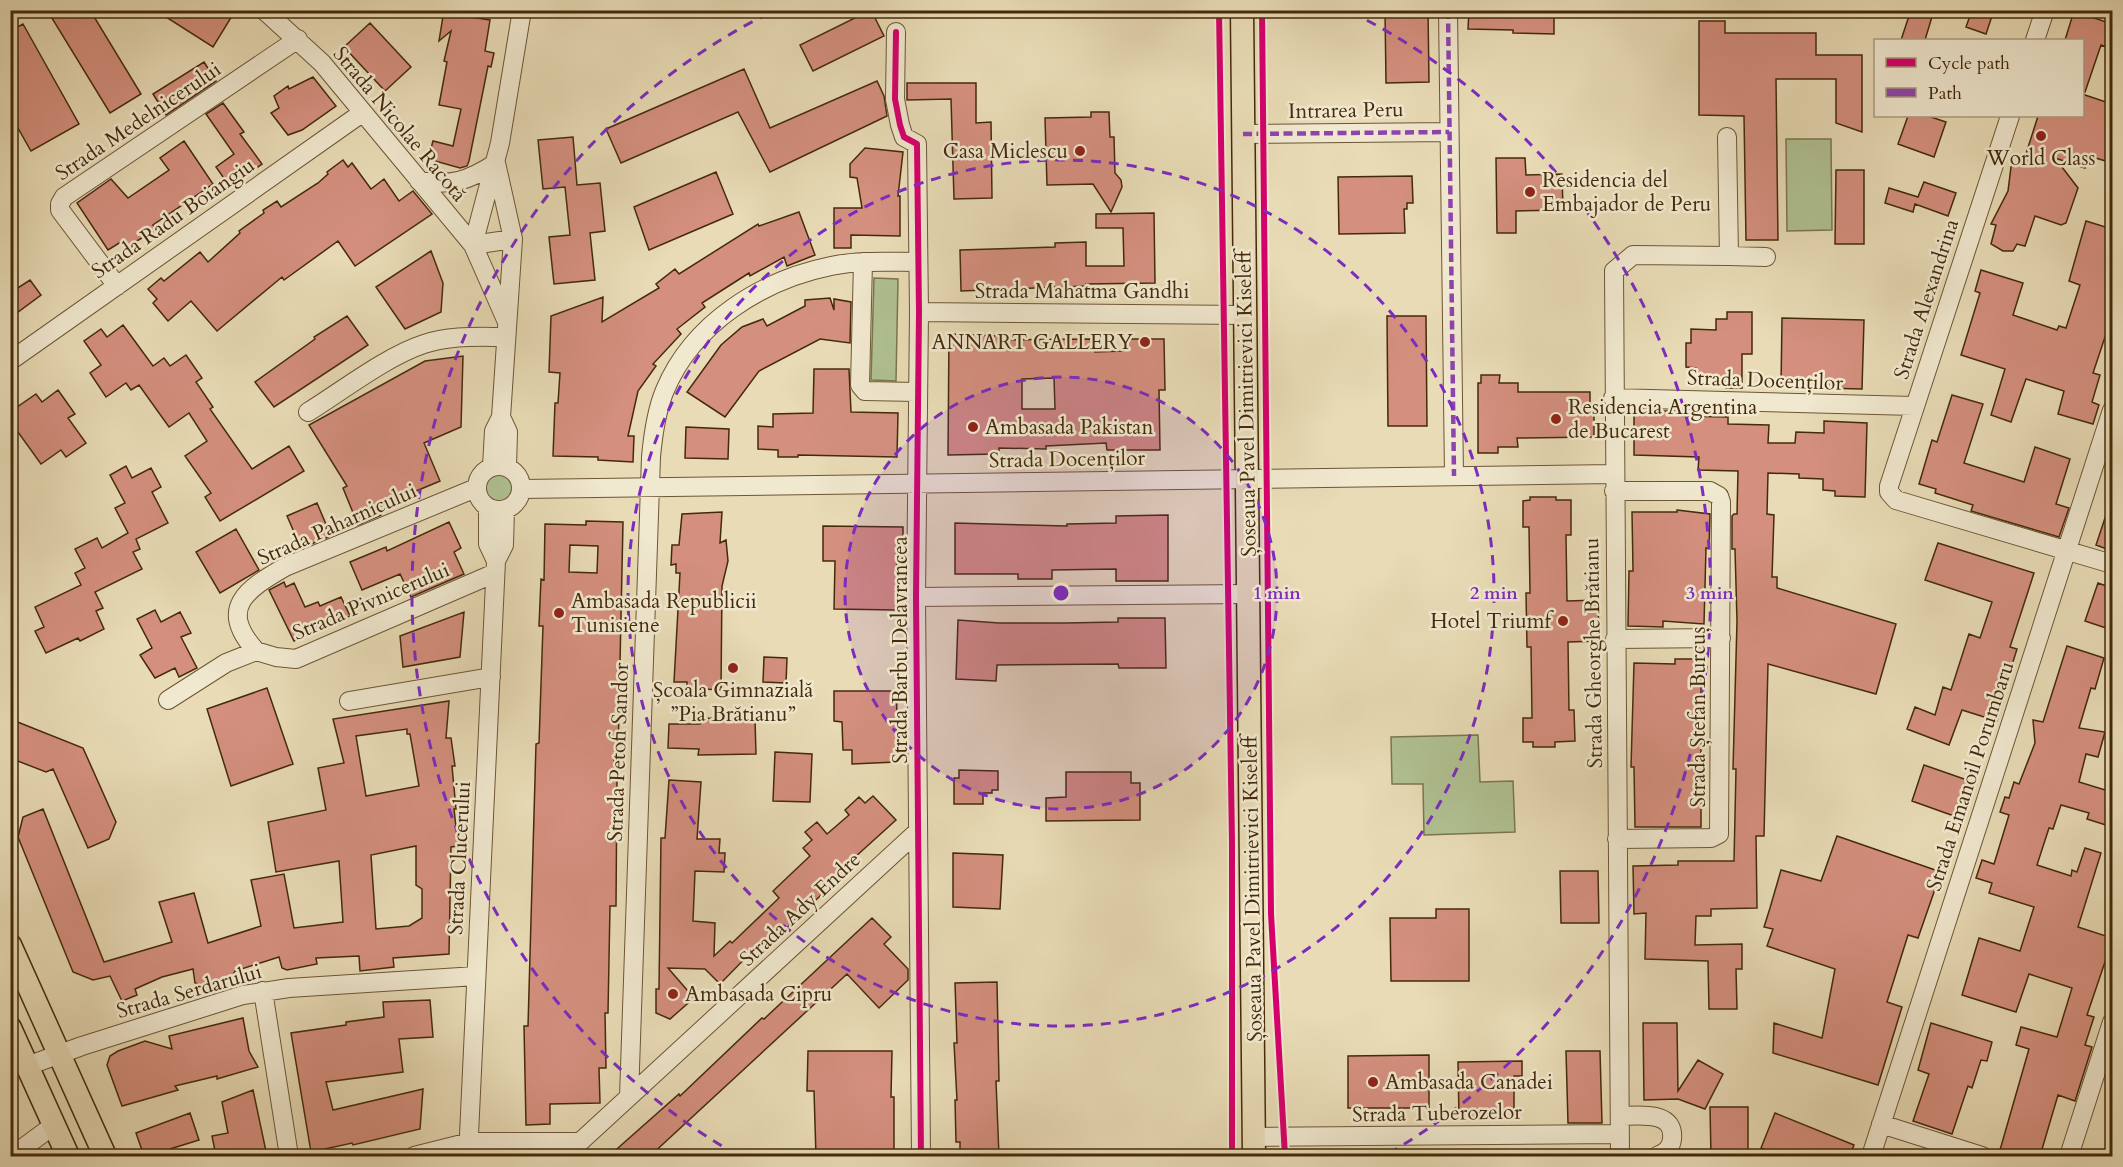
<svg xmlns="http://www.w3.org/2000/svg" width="2123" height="1167" viewBox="0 0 2123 1167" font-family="Cardo,serif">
<rect width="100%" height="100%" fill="#e8dbb5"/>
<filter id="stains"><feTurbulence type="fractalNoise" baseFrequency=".00333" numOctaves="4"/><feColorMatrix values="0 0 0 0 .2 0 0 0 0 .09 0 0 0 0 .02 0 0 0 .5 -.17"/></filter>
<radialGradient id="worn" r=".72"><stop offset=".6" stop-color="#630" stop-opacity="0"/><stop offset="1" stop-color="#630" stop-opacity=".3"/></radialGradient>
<path fill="#b0c192" stroke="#7a764e" stroke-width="1.5" d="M1786 139H1831L1832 230 1787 231Z
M874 278 898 279 896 381 871 380Z
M484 487a15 15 0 1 1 30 0a15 15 0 1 1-30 0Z
M1478 735 1480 782 1513 781 1515 832 1424 835 1423 784H1392L1391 737Z"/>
<path fill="#d48f7e" stroke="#442a0b" stroke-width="1.5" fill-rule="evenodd" d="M47 10H90L141 94 110 113Z
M155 10H223L232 16 213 47Z
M444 10H473L470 17 490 20 485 51 494 53 491 67 488 66 469 161 467 166 460 168 428 159 433 141 453 146 461 109 439 105 447 62 444 61 451 31 439 41Z
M871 10 884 36 813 71 800 45Z
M1385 10H1428L1429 82 1386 83Z
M1469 10H1554V34L1513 33V30L1468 29Z
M1911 10H1934L1925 40H1901Z
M1972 10H1994L1986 34 1966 27Z
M2074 11 2112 24V49L2101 45 2085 92 2082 91V40H2065Z
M1699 21H1725V33H1816V55H1862V132L1836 123V79H1776L1778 240H1746L1744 116 1699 115Z
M370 23 411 67 385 91 344 47Z
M23 24 79 124 31 151 10 114V31Z
M204 62 216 81 166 115 153 94Z
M744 69 770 128 877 81 884 96 887 116 770 172 738 112 621 163 606 129Z
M313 77 336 106 302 130 288 135 271 113 279 108 274 96 288 86 289 89Z
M907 83H976V123L991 122 992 198 954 199 951 99 907 100Z
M2082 94 2112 104V163L2089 156 2085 168 2055 158 2078 188 2066 223 2061 225 2035 216 2025 246 2017 244 2013 251H2003L1991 244 1996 225 1991 224 2008 191 2011 167 2025 157 2038 116H2082Z
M223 103 244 132 240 134 262 164 230 187 216 167 234 154 206 114Z
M1091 112H1109L1110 137H1114L1115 173 1121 180 1122 187 1111 212 1093 184 1047 185 1045 118 1091 117Z
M1908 116H1928L1946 122 1934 157 1898 144Z
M573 137 577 185 600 183 605 231 590 233 595 280 554 284 549 237 570 235 565 187 543 189 538 140Z
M184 141 213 184 153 225 156 230 128 246 124 240 108 250 77 203 111 179 128 198 169 170 160 158Z
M865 148 903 152 898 196H900V236L851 235V248H834V208H862L857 178 850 177V164Z
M1496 158H1525L1526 175 1562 174 1563 210 1516 211V233H1497Z
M343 160 348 167 352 163 371 189 384 179 399 201 413 191 432 214 355 266 338 241 284 280 282 277 217 331 191 301 168 321 153 303 157 299 148 289 161 278 164 281 200 252 208 262 240 233 239 231 264 213 263 210 277 201 281 207 318 183 328 174 327 172Z
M1836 170H1864V244H1835Z
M716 172 733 214 649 250 634 207Z
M1412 176 1413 203H1407V209H1404L1405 233 1339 234 1338 177Z
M1924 182 1956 193 1948 216 1915 204 1913 212 1885 203 1889 188 1918 197Z
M799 212 815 255 787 266 784 257 750 276 749 273 702 303 705 307 677 329 681 334 653 364 656 366 638 391 628 436H634L633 462 598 460V457L553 456 555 403H558L560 373 549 372 551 316 603 297 602 322 659 288 656 284 675 269 679 274 758 224 759 226Z
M1154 213 1155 283 1086 284V286L961 291 960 250 1055 247V243L1086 242V266H1124L1123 228H1096V214Z
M2086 221 2112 229V333L2107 331 2093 373 2100 375 2092 402 2099 405 2093 424 2058 414 2064 391 2026 379 2011 422 1991 415 2005 369 1961 355 1980 293 1975 291 1981 270 2023 283 2013 315 2057 330 2059 326 2066 328 2080 285 2069 281Z
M431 251 443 283 441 312 405 329 376 287Z
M30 280 41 295 10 318V293Z
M830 298 834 310V299L851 302 850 343 820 339 759 371 725 417 687 392 721 345 742 327 763 319 767 326 805 306V300Z
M1727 312H1752V354H1742V388H1726V379L1696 378V368L1686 367V343H1691V329L1716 330V319H1727Z
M347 316 368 345 274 407 255 382 315 339 314 337Z
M1387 316H1426L1427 426H1388Z
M1782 318 1864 320 1862 389 1781 387Z
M123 325 153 366 164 358 170 366 186 355 202 378 196 382 213 407 210 409 252 469 289 446 304 471 220 521 205 497 211 493 185 456 207 441 189 413 169 427 139 385 131 390 126 383 106 397 90 373 101 365 84 341 101 329 107 337Z
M949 334 998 336V340L1095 339V352L1123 351V339H1164L1165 390H1159L1160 450H1107L1106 443 1046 446V449L999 448V454L948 455ZM1054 378 1055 409H1022V379Z
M463 356 461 427 424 443 440 481 378 507 381 515 358 525 343 488 347 486 309 425 425 361Z
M814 369H849L851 412 898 413 897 457 798 455V457H778V450L758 449V426L773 427V414L813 413Z
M1481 375H1500L1499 383H1518V392H1590V404H1594V437L1517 438 1518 447H1498V453H1478V383H1481Z
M58 390 75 414 68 418 86 443 66 457 61 450 41 464 10 421V412L36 394 42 402Z
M1952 395 1983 404 1964 463 2024 482 2035 447 2070 459 2056 504 2069 508 2059 537 1971 511 1973 505 1935 493 1936 489 1919 484 1932 440 1937 442Z
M1657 411H1682V416L1728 417V424L1769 425 1768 443H1795L1796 432 1824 433V421L1867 423 1865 497 1835 496V491L1823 490V479L1799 478V474L1768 473 1767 514 1774 515 1772 577H1777V588L1896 624 1876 694 1768 664 1764 836H1756L1757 908 1711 909V916H1696L1695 945 1742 944V969H1736L1737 1009H1709L1708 961 1645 959 1646 913 1634 914 1633 866 1678 865V861H1734L1736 769H1733L1737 621 1735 549H1732V516L1734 514H1737L1738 471 1698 470 1699 457 1634 455V414H1657Z
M686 427 729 429 728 459 685 458Z
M126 466 132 478 151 468 161 487 152 492 168 523 136 539 140 549 133 552 142 569 95 592 103 608 96 611 104 629 80 641 78 638 46 653 35 631 44 627 35 607 81 585 75 573 85 568 75 549 97 538 102 548 128 533 115 508 125 503 110 475Z
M1530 497H1556V500H1571V535H1566L1567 601 1598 600 1599 641 1568 642 1569 710H1574L1575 741 1555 742V747H1533V742H1523V718H1532L1531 647H1527L1526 593H1530L1529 527H1523V501L1530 500Z
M317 503 331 536 301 548 287 516Z
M2110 503H2112V551L2096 545Z
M1677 510 1710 514 1709 548H1706L1704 624 1663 621V627L1628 626 1629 571H1633L1632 512H1677Z
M722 512 720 543 726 540 728 561 722 586 721 690 687 688V682H674L680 573H676V564L671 565 672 545H679L682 514Z
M1168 515V581H1116V569L1052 570V579H1018V574H955V523L1067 526V524L1116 523V516Z
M586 521 623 522 618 757H614V777H617L616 906H610L608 1013H605L606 1068H599L600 1103 550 1104V1124L526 1125 524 1026H528L536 744 539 743 543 626H539L541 579 544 580 545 524 586 525ZM570 545 598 546 597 573 569 572Z
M449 522 461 548 454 552 464 574 411 597 400 574 362 590 350 562 386 547 387 551Z
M823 526 903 527V562H897V610L834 609 835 561H823Z
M236 529 259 570 220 593 196 552Z
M1938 543 2034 573 2010 647 2017 649 2002 697 2004 698 1997 721 1962 710 1949 745 1907 729 1915 707 1935 715 1943 687 1951 690 1969 634 1980 638 1992 602 1925 580Z
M284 582 286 587 294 583 305 607 318 602 320 606 341 597 350 616 294 641 269 590Z
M2098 583 2112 588V618L2109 629 2085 621Z
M155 610 161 622 180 612 191 633 181 637 197 668 179 677 175 668 155 678 140 655 152 648 137 619Z
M464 612 460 657 403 667 400 636Z
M1118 618H1165L1166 668H1119L1118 664 997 665 996 681 956 679 958 620 999 623H1065L1118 622Z
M2067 646 2104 658 2095 689 2091 688 2079 728 2105 732 2098 757 2086 754 2079 782 2112 792V827L2087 819 2089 813 2061 805 2053 829 2049 828 2037 865 2071 876 2072 870 2077 872 2085 848 2101 853 2078 927 2112 938V958L2107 956 2087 1015 2094 1017 2085 1045 2092 1047 2075 1101 2058 1095 2040 1156H2021L2000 1150 2029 1049 2016 1045 2021 1027 2057 1037 2072 988 2029 974 2016 1012 1962 995 1979 938 2020 951 2034 907 1989 893 1992 883 1976 878 1982 860 1994 864 2009 815 2000 812 2005 797 2009 798 2014 782 2019 784 2035 743 2033 720 2043 722Z
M764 657 787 658 786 683 763 682Z
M1675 659H1701V827H1635L1634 767H1631L1634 663 1675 664Z
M267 688 293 764 231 786 207 709Z
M834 691H897L896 762 852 764V750H843L842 722 834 721Z
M449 701 446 738H451L455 766H452L456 809H454L458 846 451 847 449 954 393 958 394 967 360 971 359 956 316 958 317 964 287 970 282 968 279 957 235 971 232 977 202 985 195 983 193 969 162 977 135 989 137 995 122 1001 110 976 93 980 73 972 18 837 23 817 43 809 104 962 172 942 159 902 194 893 208 943 261 926 251 880 284 874 294 928 343 922 339 861 276 872 268 822 326 810 318 768 344 763 333 719ZM407 729V734H410L419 786 366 796 356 736ZM416 846V885L422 889V918L409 926 376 929 371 855Z
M701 718 755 720 756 754 698 755 699 749 668 748 669 724H700Z
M10 719 83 748 116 822 109 839 88 848 53 769 46 772 10 758Z
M775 752 812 754 810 802 773 801Z
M1924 765 1967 780 1954 816 1912 801Z
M959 770 998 771V790H992V793H983V804H954V778H959Z
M1066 772H1131V783H1140V820L1046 821V798L1066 797Z
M669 780 701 782 697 839H720L719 853H725L724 872 695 871 693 921 715 923 714 956 730 941 732 943 779 898 773 891 810 856 803 848 812 840 805 832 817 822 827 834 849 815 845 810 859 797 865 803 873 796 896 820 843 868 846 871 767 947 762 941 720 984 705 969 668 968 694 998 670 1019 656 1013V989H659L661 838H665Z
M1837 836 1941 872 1918 938 1908 935 1887 1002 1902 1007 1878 1085 1773 1053 1774 1023 1822 1038 1835 969 1767 946 1773 929 1764 927 1770 908 1781 870 1821 881Z
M953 853 1003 855 1000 909 953 907Z
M1560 871H1598L1599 923H1561Z
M1436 909H1469V981H1391L1390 918H1436Z
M872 918 891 937 884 944 908 969V980L879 1008 847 974 650 1156H609L679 1094 680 1096 762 1018 764 1019Z
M997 982 999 1081H996L999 1156H960V1142H956L955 1100H957L954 1043H957L955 983Z
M430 1000 433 1037 399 1039 403 1072 326 1082 333 1110 423 1089 420 1129 353 1145 352 1143 311 1152 291 1033 346 1025V1022L384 1017 383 1002Z
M243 1018 249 1051 258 1067 217 1079V1076L175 1086 178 1090 122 1106 107 1065 110 1056 118 1051 145 1041 172 1049 169 1036Z
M1643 1023H1677L1678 1091 1698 1060 1723 1074 1705 1109 1678 1099 1644 1100Z
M1931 1023 1992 1042 1987 1061 1981 1060 1972 1088 1968 1086 1952 1134 1913 1121 1929 1074 1918 1070Z
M808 1051H892L891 1097H894V1156H816L814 1091H807Z
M1566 1051H1600L1602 1123H1568Z
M1429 1055V1108H1348V1056Z
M1522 1061V1076H1514V1110H1487V1117L1459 1118 1458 1062Z
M253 1090 267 1156H216L212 1136 228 1133 222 1102Z
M1710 1107H1748V1156H1711Z
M190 1113 199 1140 170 1149 174 1156H144L136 1133Z
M1775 1113 1854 1145 1850 1156H1781L1761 1148Z"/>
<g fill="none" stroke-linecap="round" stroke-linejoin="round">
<defs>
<path id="minor" d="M264 10 322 63 473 245 513 239
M1448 10 1454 476
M896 32 895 99 900 125 904 137 917 144 919 312 916 597 921 1156
M2035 40 2045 10
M2010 116 1889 486V492L1896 500 2112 564
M1243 134 1449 132
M419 181C452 186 468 181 496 163
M1729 256 1766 257
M863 262 860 385 865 391 917 392
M117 286 60 210V204L64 197 298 39
M919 312 1246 315
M507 322 473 245 500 143 522 10
M10 361 362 113
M1613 398 1914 406
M308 412C342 391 387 356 424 344 450 335 479 337 506 337
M501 417 508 432 507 467
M477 488a22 22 0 1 1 44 0a22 22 0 1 1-44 0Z
M492 466 494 431 501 417 513 239 496 163
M521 489 1614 474
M1614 491H1710L1719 496 1721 502 1719 834 1711 838 1617 839
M488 507V544L496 561
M916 597 1249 594
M1615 639 1721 638
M256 651C217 608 247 589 285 567L476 488
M168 700 226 663 256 651 276 657 296 659 495 573
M349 701 491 677
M263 991 289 1156
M27 1066 82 1046 243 995 289 988 476 976
M629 1097 651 457C653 435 656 411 665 390 693 323 762 280 831 266 860 260 890 262 918 262
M1620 1116C1639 1116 1675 1110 1672 1139 1671 1149 1665 1153 1657 1156
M1881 1124 1982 1156
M1254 1137 1620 1134
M12 1156 54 1125
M414 1156 470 1142H580
M468 1156 496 561 504 545 505 509
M561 1156 580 1142 918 831
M1620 1156 1614 271 1633 255 1729 256 1727 137
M1871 1156 2112 410
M2069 1156 2112 1022"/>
<path id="major" d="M1242 10 1254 1156
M10 945 105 1156
M10 1028 68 1156"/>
</defs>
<use href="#minor" stroke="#6d5636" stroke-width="20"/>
<use href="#major" stroke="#442a0b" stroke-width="25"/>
<use href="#minor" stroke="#f0e8cf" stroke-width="18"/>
<use href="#major" stroke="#e8dbb5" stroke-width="22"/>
<path stroke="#8e44ad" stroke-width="4.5" stroke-dasharray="9 4.5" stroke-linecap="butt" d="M1448 10 1454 476
M1243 134 1449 132"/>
<defs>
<path id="cycleway" d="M1219 10 1232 842V1156
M1262 10 1271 914 1285 1156
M896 32 895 99 900 125 904 137 917 144 919 312 916 597 921 1156"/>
</defs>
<use href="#cycleway" stroke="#f0e8cf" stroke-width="10"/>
<use href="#cycleway" stroke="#d6006c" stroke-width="6"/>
</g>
<circle cx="1061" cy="593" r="216" fill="#7b2cbf" fill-opacity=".12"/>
<g fill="none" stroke="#7b2cbf" stroke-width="3" stroke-dasharray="10 8">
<circle cx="1061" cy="593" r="216"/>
<circle cx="1061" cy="593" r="433"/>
<path d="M737 1155A649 649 0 0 1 771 12M1351 12A649 649 0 0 1 1386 1155"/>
</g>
<g fill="#8f2418" stroke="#f0e8cf" stroke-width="2">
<circle cx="2041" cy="136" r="6"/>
<circle cx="1080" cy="151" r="6"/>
<circle cx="1530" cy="192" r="6"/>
<circle cx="1145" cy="342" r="6"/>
<circle cx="1556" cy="419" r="6"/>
<circle cx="973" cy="427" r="6"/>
<circle cx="559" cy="613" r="6"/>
<circle cx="1563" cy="621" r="6"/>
<circle cx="733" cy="668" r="6"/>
<circle cx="673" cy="994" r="6"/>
<circle cx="1373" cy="1082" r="6"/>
</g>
<g text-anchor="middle" stroke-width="5" stroke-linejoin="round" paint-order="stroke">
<g font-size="21" fill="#442a0b" stroke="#f0e8cf">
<text transform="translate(1346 110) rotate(-1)" y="7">Intrarea Peru</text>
<text transform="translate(138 121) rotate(-34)" y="7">Strada Medelnicerului</text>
<text transform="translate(400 124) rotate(50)" y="7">Strada Nicolae Racotă</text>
<text transform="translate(173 218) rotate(-35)" y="7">Strada Radu Boiangiu</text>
<text x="1082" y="298">Strada Mahatma Gandhi</text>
<text transform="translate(1926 299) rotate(-72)" y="7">Strada Alexandrina</text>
<text transform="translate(1765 380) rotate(2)" y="7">Strada Docenților</text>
<text transform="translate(1246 404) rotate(-91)" y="7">Șoseaua Pavel Dimitrievici Kiseleff</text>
<text transform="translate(1067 459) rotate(-1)" y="7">Strada Docenților</text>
<text transform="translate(337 524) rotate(-24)" y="7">Strada Paharnicului</text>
<text transform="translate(371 601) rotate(-23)" y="7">Strada Pivnicerului</text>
<text transform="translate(900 650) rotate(-90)" y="7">Strada Barbu Delavrancea</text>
<text transform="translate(1593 653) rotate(-91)" y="7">Strada Gheorghe Brătianu</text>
<text transform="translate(1698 717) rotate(-90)" y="7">Strada Ștefan Burcuș</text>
<text transform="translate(618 752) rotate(-88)" y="7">Strada Petofi Sandor</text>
<text transform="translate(1970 776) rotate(-72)" y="7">Strada Emanoil Porumbaru</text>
<text transform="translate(459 858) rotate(-87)" y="7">Strada Clucerului</text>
<text transform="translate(1252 889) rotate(-91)" y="7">Șoseaua Pavel Dimitrievici Kiseleff</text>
<text transform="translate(800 909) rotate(-43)" y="7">Strada Ady Endre</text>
<text transform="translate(189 991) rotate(-16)" y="7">Strada Serdarului</text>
<text transform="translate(1437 1113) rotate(-1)" y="7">Strada Tuberozelor</text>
</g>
<g font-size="21" fill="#442a0b" stroke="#f0e8cf" text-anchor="start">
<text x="1068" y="158" text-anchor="end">Casa Miclescu</text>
<text x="2041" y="165" text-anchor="middle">World Class</text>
<text x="1542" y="187">Residencia del<tspan x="1542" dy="24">Embajador de Peru</tspan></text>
<text x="1133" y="349" text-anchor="end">ANNART GALLERY</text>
<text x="1568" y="414">Residencia Argentina<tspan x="1568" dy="24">de Bucarest</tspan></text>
<text x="985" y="434">Ambasada Pakistan</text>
<text x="571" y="608">Ambasada Republicii<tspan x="571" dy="24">Tunisiene</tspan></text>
<text x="1551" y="628" text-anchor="end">Hotel Triumf</text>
<text x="733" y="697" text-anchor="middle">Școala Gimnazială<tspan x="733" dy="24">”Pia Brătianu”</tspan></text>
<text x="685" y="1001">Ambasada Cipru</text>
<text x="1385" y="1089">Ambasada Canadei</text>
</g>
</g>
<circle cx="1061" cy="593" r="9" fill="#7b2cbf" stroke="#f0e8cf" stroke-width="3"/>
<g font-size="18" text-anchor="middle" font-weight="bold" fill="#7b2cbf" stroke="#f0e8cf" stroke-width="5" stroke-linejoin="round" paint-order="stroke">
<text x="1277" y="599">1 min</text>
<text x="1494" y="599">2 min</text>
<text x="1710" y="599">3 min</text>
</g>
<rect width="2123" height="1167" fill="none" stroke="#e8dbb5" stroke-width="36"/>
<rect x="12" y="12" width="2099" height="1143" fill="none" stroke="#442a0b" stroke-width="3"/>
<rect x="18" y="18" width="2087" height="1131" fill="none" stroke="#442a0b" stroke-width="1.5"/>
<rect x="1874" y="39" width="210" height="78" fill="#f0e8cf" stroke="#ab9c81" stroke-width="1.5"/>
<rect x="1886" y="58" width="30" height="9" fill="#d6006c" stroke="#ab9c81" stroke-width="1.5"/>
<text x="1928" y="69" font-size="18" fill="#442a0b">Cycle path</text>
<rect x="1886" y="88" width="30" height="9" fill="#8e44ad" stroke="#ab9c81" stroke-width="1.5"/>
<text x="1928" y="99" font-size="18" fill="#442a0b">Path</text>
<rect width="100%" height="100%" filter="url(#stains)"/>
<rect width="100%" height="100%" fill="url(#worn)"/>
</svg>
